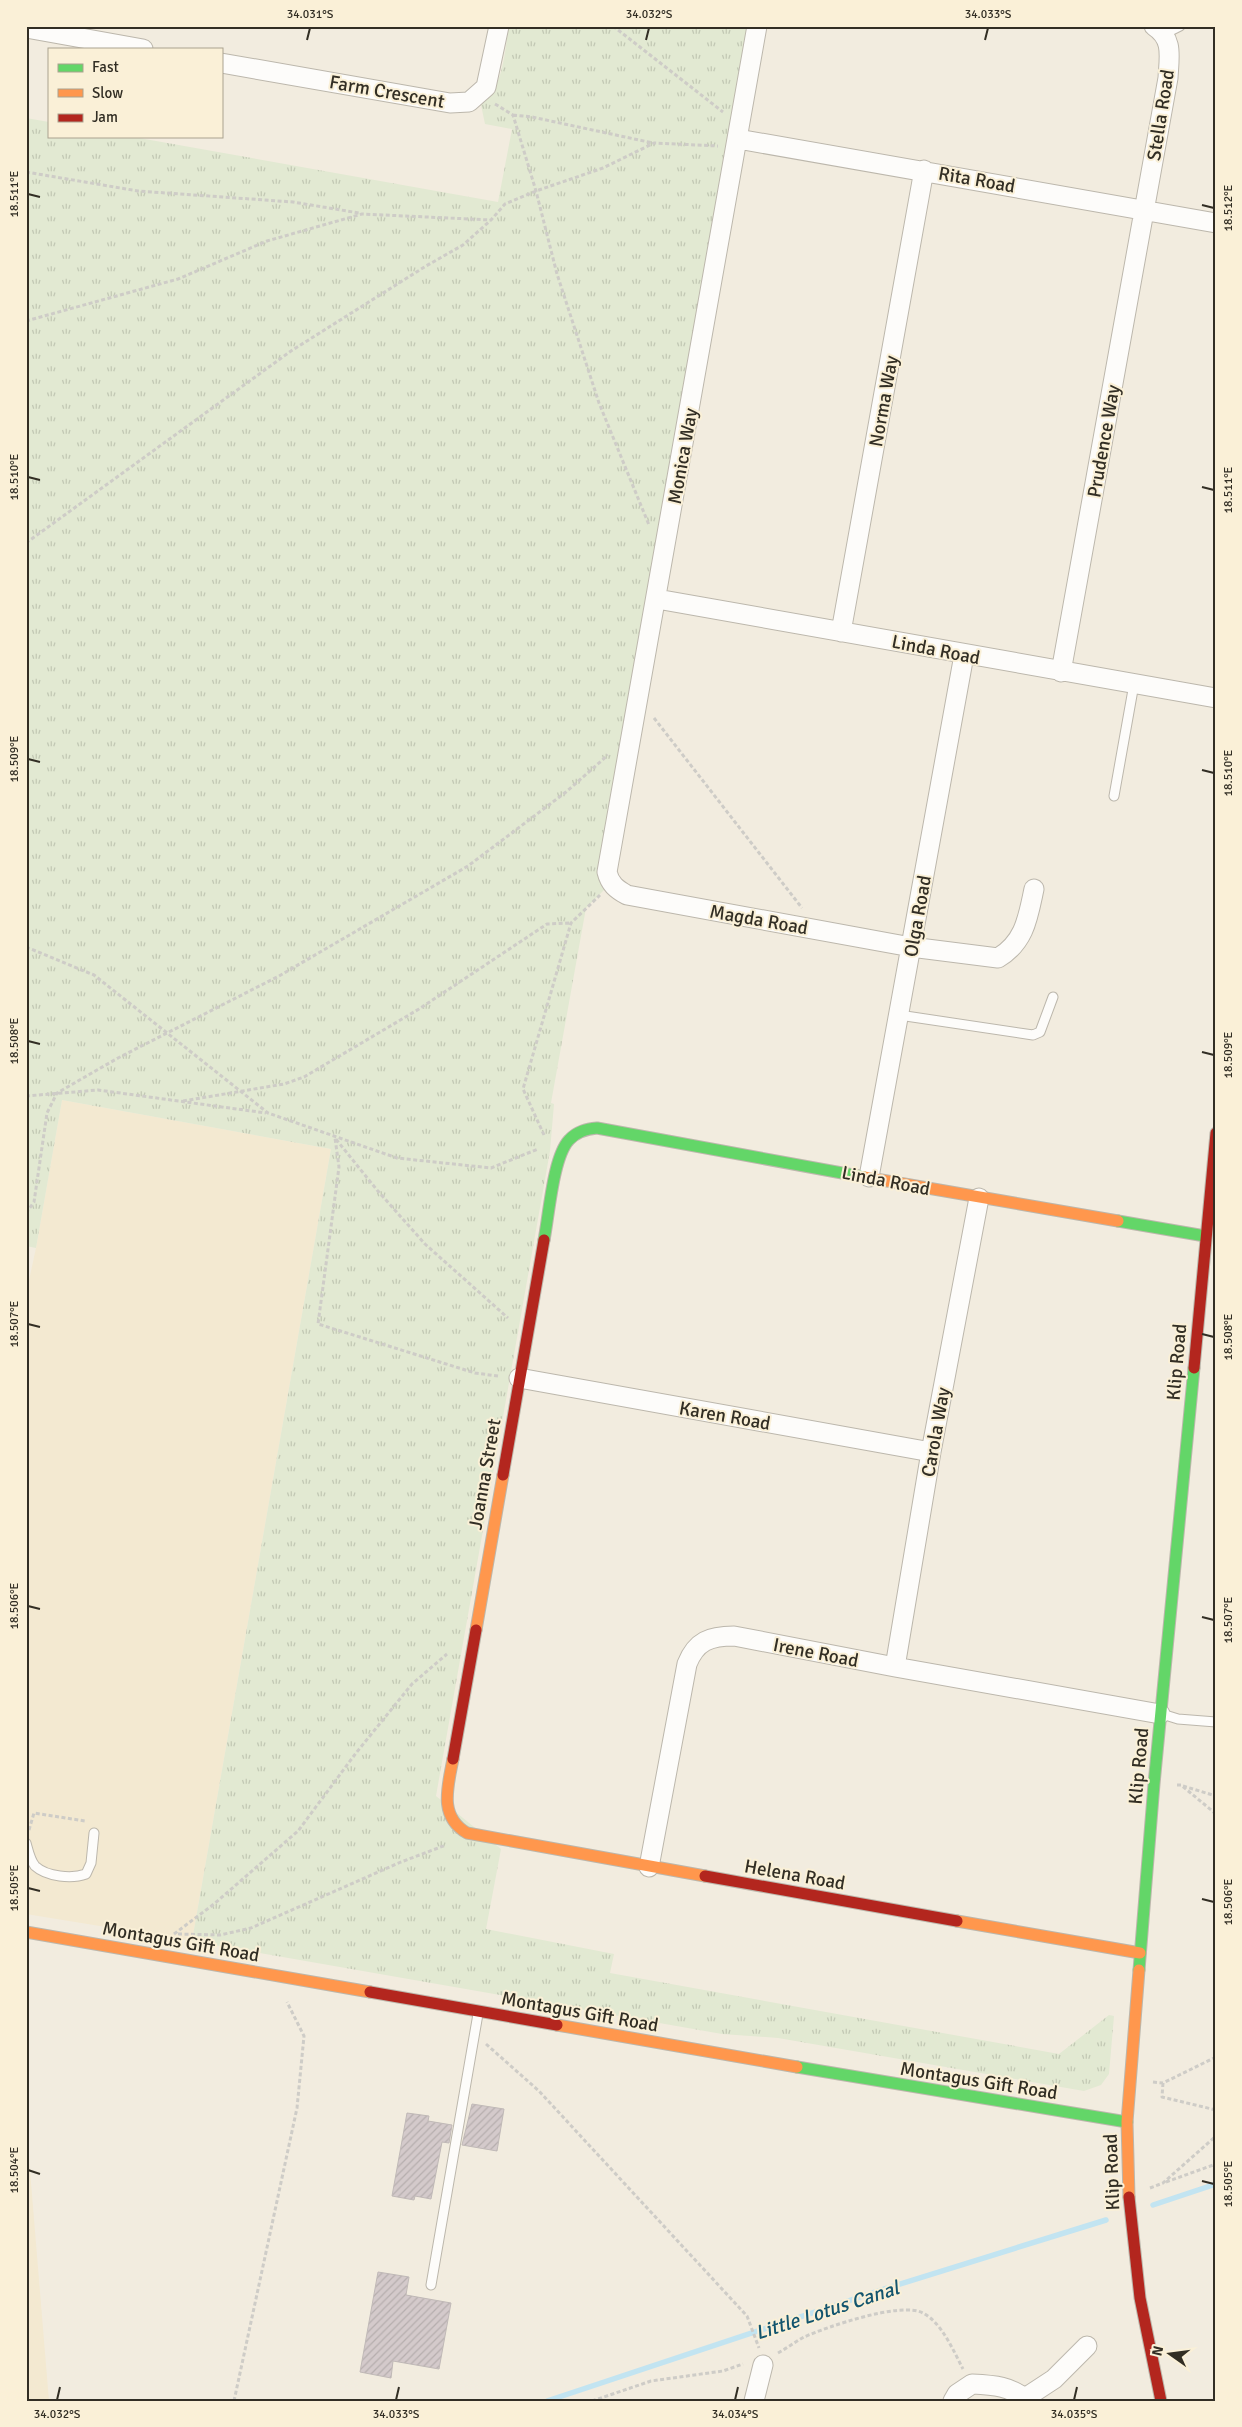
<svg xmlns="http://www.w3.org/2000/svg" width="1242" height="2427" viewBox="0 0 1242 2427" font-family="Signika,sans-serif">
<defs>
<pattern id="grass-tufts" width="24" height="20" patternUnits="userSpaceOnUse" patternTransform="scale(1.25)"><rect width="24" height="20" fill="#e2e9d2"/><path d="M3 7l-1-3M5 7V3M7 7l1-3M15 17l-1-3M17 17v-4M19 17l1-3" fill="none" stroke="#c2c8b4"/></pattern>
<pattern id="building-hatch" width="6" height="6" patternUnits="userSpaceOnUse" patternTransform="scale(1.25)"><rect width="6" height="6" fill="#d4cacb"/><path d="M-1 1l2-2M0 6l6-6M5 7l2-2" fill="none" stroke="#b6aeae"/></pattern>
</defs>
<rect width="100%" height="100%" fill="#f2ecdf"/>
<path fill="#f3e9d1" d="M62 1100 331 1149 192 1941 26 1914V1294L36 1248Z
M26 2122 49 2401H26Z"/>
<path fill="url(#grass-tufts)" d="M509 26H751L607 887 586 908 551 1103 554 1104 550 1151 436 1796 501 1849 486 1929 614 1954 610 1973 1059 2054 1109 2015 1114 2016 1109 2074 1101 2085 1084 2091 778 2038 722 2034 192 1941 331 1149 62 1100 36 1248 26 1246V118L49 122V136H128L498 202 512 129 485 124 481 105C504 86 504 54 509 26Z"/>
<g fill="none" stroke-linecap="round" stroke-linejoin="round">
<path stroke="#c2e4f1" stroke-width="5.5" d="M1153 2205 1216 2184
M547 2401 884 2289 1106 2220"/>
</g>
<path fill="url(#building-hatch)" stroke="#c0b9b7" d="M472 2104 504 2109 497 2151 462 2145Z
M407 2113 429 2116 428 2121 452 2125 449 2143 442 2142 431 2199 415 2196 414 2200 392 2196Z
M378 2272 409 2277 406 2295 451 2303 439 2369 393 2361 391 2378 360 2372Z"/>
<g fill="none" stroke-linecap="round" stroke-linejoin="round">
<defs>
<path id="lane" d="M1164 34 1180 26
M1114 796 1134 684
M899 1015 1033 1035 1040 1032 1053 997
M1162 1714 1178 1719 1216 1722
M26 1843C28 1850 30 1860 35 1866 47 1877 72 1879 86 1874L91 1863 94 1833
M431 2285 478 2014"/>
<path id="street" d="M757 26 607 872C610 884 616 889 627 895L911 947 998 958C1025 942 1028 917 1034 889
M26 28 143 49
M221 63 450 103 469 102 486 87 499 26
M738 139 1216 223
M657 599 1216 698
M841 632 924 170
M1061 672 1168 78C1169 57 1174 39 1154 26
M869 1177 964 655
M519 1378 931 1452
M895 1667 931 1452 979 1198
M649 1867 687 1664C696 1641 710 1636 734 1636L895 1667 1160 1714
M1025 2398 1054 2379 1087 2346
M754 2401 763 2365
M953 2401 957 2394 972 2384C994 2385 1011 2386 1028 2401"/>
<path id="fast" d="M1118 1221 1205 1236
M544 1240C549 1215 553 1157 569 1140 577 1131 587 1129 597 1128L864 1177
M1139 1970 1154 1784 1194 1368
M797 2067 1127 2122"/>
<path id="slow" d="M864 1177 1118 1221
M476 1630 503 1475
M453 1759C448 1786 438 1816 467 1833L705 1876
M957 1921 1140 1953
M26 1932 370 1992
M557 2025 797 2067
M1129 2197 1127 2122 1139 1970"/>
<path id="jam" d="M1194 1368 1216 1133
M503 1475 544 1240
M453 1759 476 1630
M705 1876 957 1921
M370 1992 557 2025
M1129 2197 1140 2298 1161 2401"/>
</defs>
<use href="#lane" stroke="#bcb7ac" stroke-width="11"/>
<use href="#street" stroke="#bcb7ac" stroke-width="21"/>
<use href="#fast" stroke="#bcb7ac" stroke-width="13"/>
<use href="#slow" stroke="#bcb7ac" stroke-width="13"/>
<use href="#jam" stroke="#bcb7ac" stroke-width="13"/>
<path stroke="#ceccc7" stroke-width="3" stroke-dasharray="4 2.5" stroke-linecap="butt" d="M613 26 723 112
M495 104 513 115 536 191 557 274 599 403 649 525
M513 115 532 117 653 143
M26 172 138 191 293 202 359 213
M26 321 178 279 267 241 362 214 491 220
M26 543 291 351 426 266 463 245 491 220 505 204 536 191 603 168 654 143 718 146
M654 718 802 908
M26 947 94 975 268 1113 397 1158 491 1168 538 1149
M26 1096 98 1090 266 1113
M183 1101 284 1084 304 1077 419 1009 547 924 571 923
M544 1135 523 1089 571 923 600 895
M26 1213 34 1202 47 1113 57 1093 118 1058 279 976 468 866 566 792 608 755
M498 1376 475 1373 318 1324 339 1167 335 1138 377 1190 425 1244 508 1318
M1177 1785H1181L1216 1814
M1183 1786 1216 1796
M29 1830 34 1813 85 1821
M174 1934 214 1904 298 1831 356 1753 412 1684 447 1654
M178 1934 220 1935 251 1928 401 1862 446 1845
M486 2044 539 2091 747 2316 759 2348
M1153 2082 1163 2083 1216 2057
M1163 2083 1162 2097 1216 2110
M1166 2182 1216 2164
M1150 2188 1163 2183 1216 2136
M778 2353C787 2348 795 2342 804 2337 827 2327 901 2301 923 2313 942 2323 953 2350 963 2369
M234 2401 297 2108 304 2036 287 2002
M592 2401 651 2381 723 2371 743 2364"/>
<use href="#lane" stroke="#fdfcfa" stroke-width="9"/>
<use href="#street" stroke="#fdfcfa" stroke-width="19"/>
<use href="#fast" stroke="#63d668" stroke-width="11"/>
<use href="#slow" stroke="#ff974d" stroke-width="11"/>
<use href="#jam" stroke="#b3261e" stroke-width="11"/>
</g>
<path fill="none" stroke="#322e24" stroke-width="2" d="M307 40 310 28M646 40 649 28M985 40 988 28M28 194 40 197M1202 205 1214 208M28 477 40 480M1202 487 1214 490M28 759 40 762M1202 770 1214 773M28 1041 40 1044M1202 1052 1214 1055M28 1324 40 1327M1202 1334 1214 1337M28 1606 40 1609M1202 1617 1214 1620M28 1888 40 1891M1202 1899 1214 1902M28 2170 40 2174M1202 2181 1214 2184M57 2400 60 2387M396 2400 399 2387M735 2400 738 2387M1074 2400 1077 2387"/>
<g text-anchor="middle" stroke-width="4" stroke-linejoin="round" paint-order="stroke">
<g font-size="19" fill="#322e24" stroke="#faf0d7">
<text transform="translate(387 91) rotate(10)" y="7">Farm Crescent</text>
<text transform="translate(1160 115) rotate(-81)" y="7">Stella Road</text>
<text transform="translate(977 179) rotate(10)" y="7">Rita Road</text>
<text transform="translate(883 401) rotate(-80)" y="7">Norma Way</text>
<text transform="translate(1103 441) rotate(-80)" y="7">Prudence Way</text>
<text transform="translate(682 456) rotate(-80)" y="7">Monica Way</text>
<text transform="translate(936 649) rotate(11)" y="7">Linda Road</text>
<text transform="translate(917 916) rotate(-80)" y="7">Olga Road</text>
<text transform="translate(759 919) rotate(10)" y="7">Magda Road</text>
<text transform="translate(886 1180) rotate(11)" y="7">Linda Road</text>
<text transform="translate(1176 1362) rotate(-85)" y="7">Klip Road</text>
<text transform="translate(725 1415) rotate(10)" y="7">Karen Road</text>
<text transform="translate(935 1432) rotate(-80)" y="7">Carola Way</text>
<text transform="translate(484 1474) rotate(-80)" y="7">Joanna Street</text>
<text transform="translate(816 1652) rotate(11)" y="7">Irene Road</text>
<text transform="translate(1138 1766) rotate(-85)" y="7">Klip Road</text>
<text transform="translate(795 1874) rotate(10)" y="7">Helena Road</text>
<text transform="translate(181 1941) rotate(10)" y="7">Montagus Gift Road</text>
<text transform="translate(580 2011) rotate(10)" y="7">Montagus Gift Road</text>
<text transform="translate(979 2080) rotate(9)" y="7">Montagus Gift Road</text>
<text transform="translate(1111 2172) rotate(-92)" y="7">Klip Road</text>
</g>
<g font-size="20" font-style="italic" fill="#13556e" stroke="#faf0d7">
<text transform="translate(827 2310) rotate(-18)" y="7">Little Lotus Canal</text>
</g>
</g>
<rect width="1242" height="2427" fill="none" stroke="#faf0d7" stroke-width="55"/>
<rect x="48" y="48" width="175" height="90" fill="#faf0d7" stroke="#aaa28f"/>
<rect x="58" y="64" width="25" height="8" fill="#63d668" stroke="#aaa28f"/>
<text x="92" y="72" font-size="15" fill="#322e24">Fast</text>
<rect x="58" y="89" width="25" height="8" fill="#ff974d" stroke="#aaa28f"/>
<text x="92" y="98" font-size="15" fill="#322e24">Slow</text>
<rect x="58" y="114" width="25" height="8" fill="#b3261e" stroke="#aaa28f"/>
<text x="92" y="122" font-size="15" fill="#322e24">Jam</text>
<g transform="translate(1170 2354) rotate(284)" stroke="#faf0d7" stroke-width="4" paint-order="stroke">
<path d="M0-4L9 19L0 12L-9 19Z" fill="#322e24"/>
<text y="-8" font-size="14" font-weight="bold" text-anchor="middle" fill="#322e24">N</text>
</g>
<rect x="28" y="28" width="1186" height="2372" fill="none" stroke="#322e24" stroke-width="2"/>
<g font-size="12" text-anchor="middle" fill="#322e24">
<text x="310" y="18">34.031°S</text>
<text x="649" y="18">34.032°S</text>
<text x="988" y="18">34.033°S</text>
<text transform="translate(14 194) rotate(-90)" y="4">18.511°E</text>
<text transform="translate(1228 208) rotate(-90)" y="4">18.512°E</text>
<text transform="translate(14 477) rotate(-90)" y="4">18.510°E</text>
<text transform="translate(1228 490) rotate(-90)" y="4">18.511°E</text>
<text transform="translate(14 759) rotate(-90)" y="4">18.509°E</text>
<text transform="translate(1228 773) rotate(-90)" y="4">18.510°E</text>
<text transform="translate(14 1041) rotate(-90)" y="4">18.508°E</text>
<text transform="translate(1228 1055) rotate(-90)" y="4">18.509°E</text>
<text transform="translate(14 1324) rotate(-90)" y="4">18.507°E</text>
<text transform="translate(1228 1337) rotate(-90)" y="4">18.508°E</text>
<text transform="translate(14 1606) rotate(-90)" y="4">18.506°E</text>
<text transform="translate(1228 1620) rotate(-90)" y="4">18.507°E</text>
<text transform="translate(14 1888) rotate(-90)" y="4">18.505°E</text>
<text transform="translate(1228 1902) rotate(-90)" y="4">18.506°E</text>
<text transform="translate(14 2170) rotate(-90)" y="4">18.504°E</text>
<text transform="translate(1228 2184) rotate(-90)" y="4">18.505°E</text>
<text x="57" y="2418">34.032°S</text>
<text x="396" y="2418">34.033°S</text>
<text x="735" y="2418">34.034°S</text>
<text x="1074" y="2418">34.035°S</text>
</g>
</svg>
